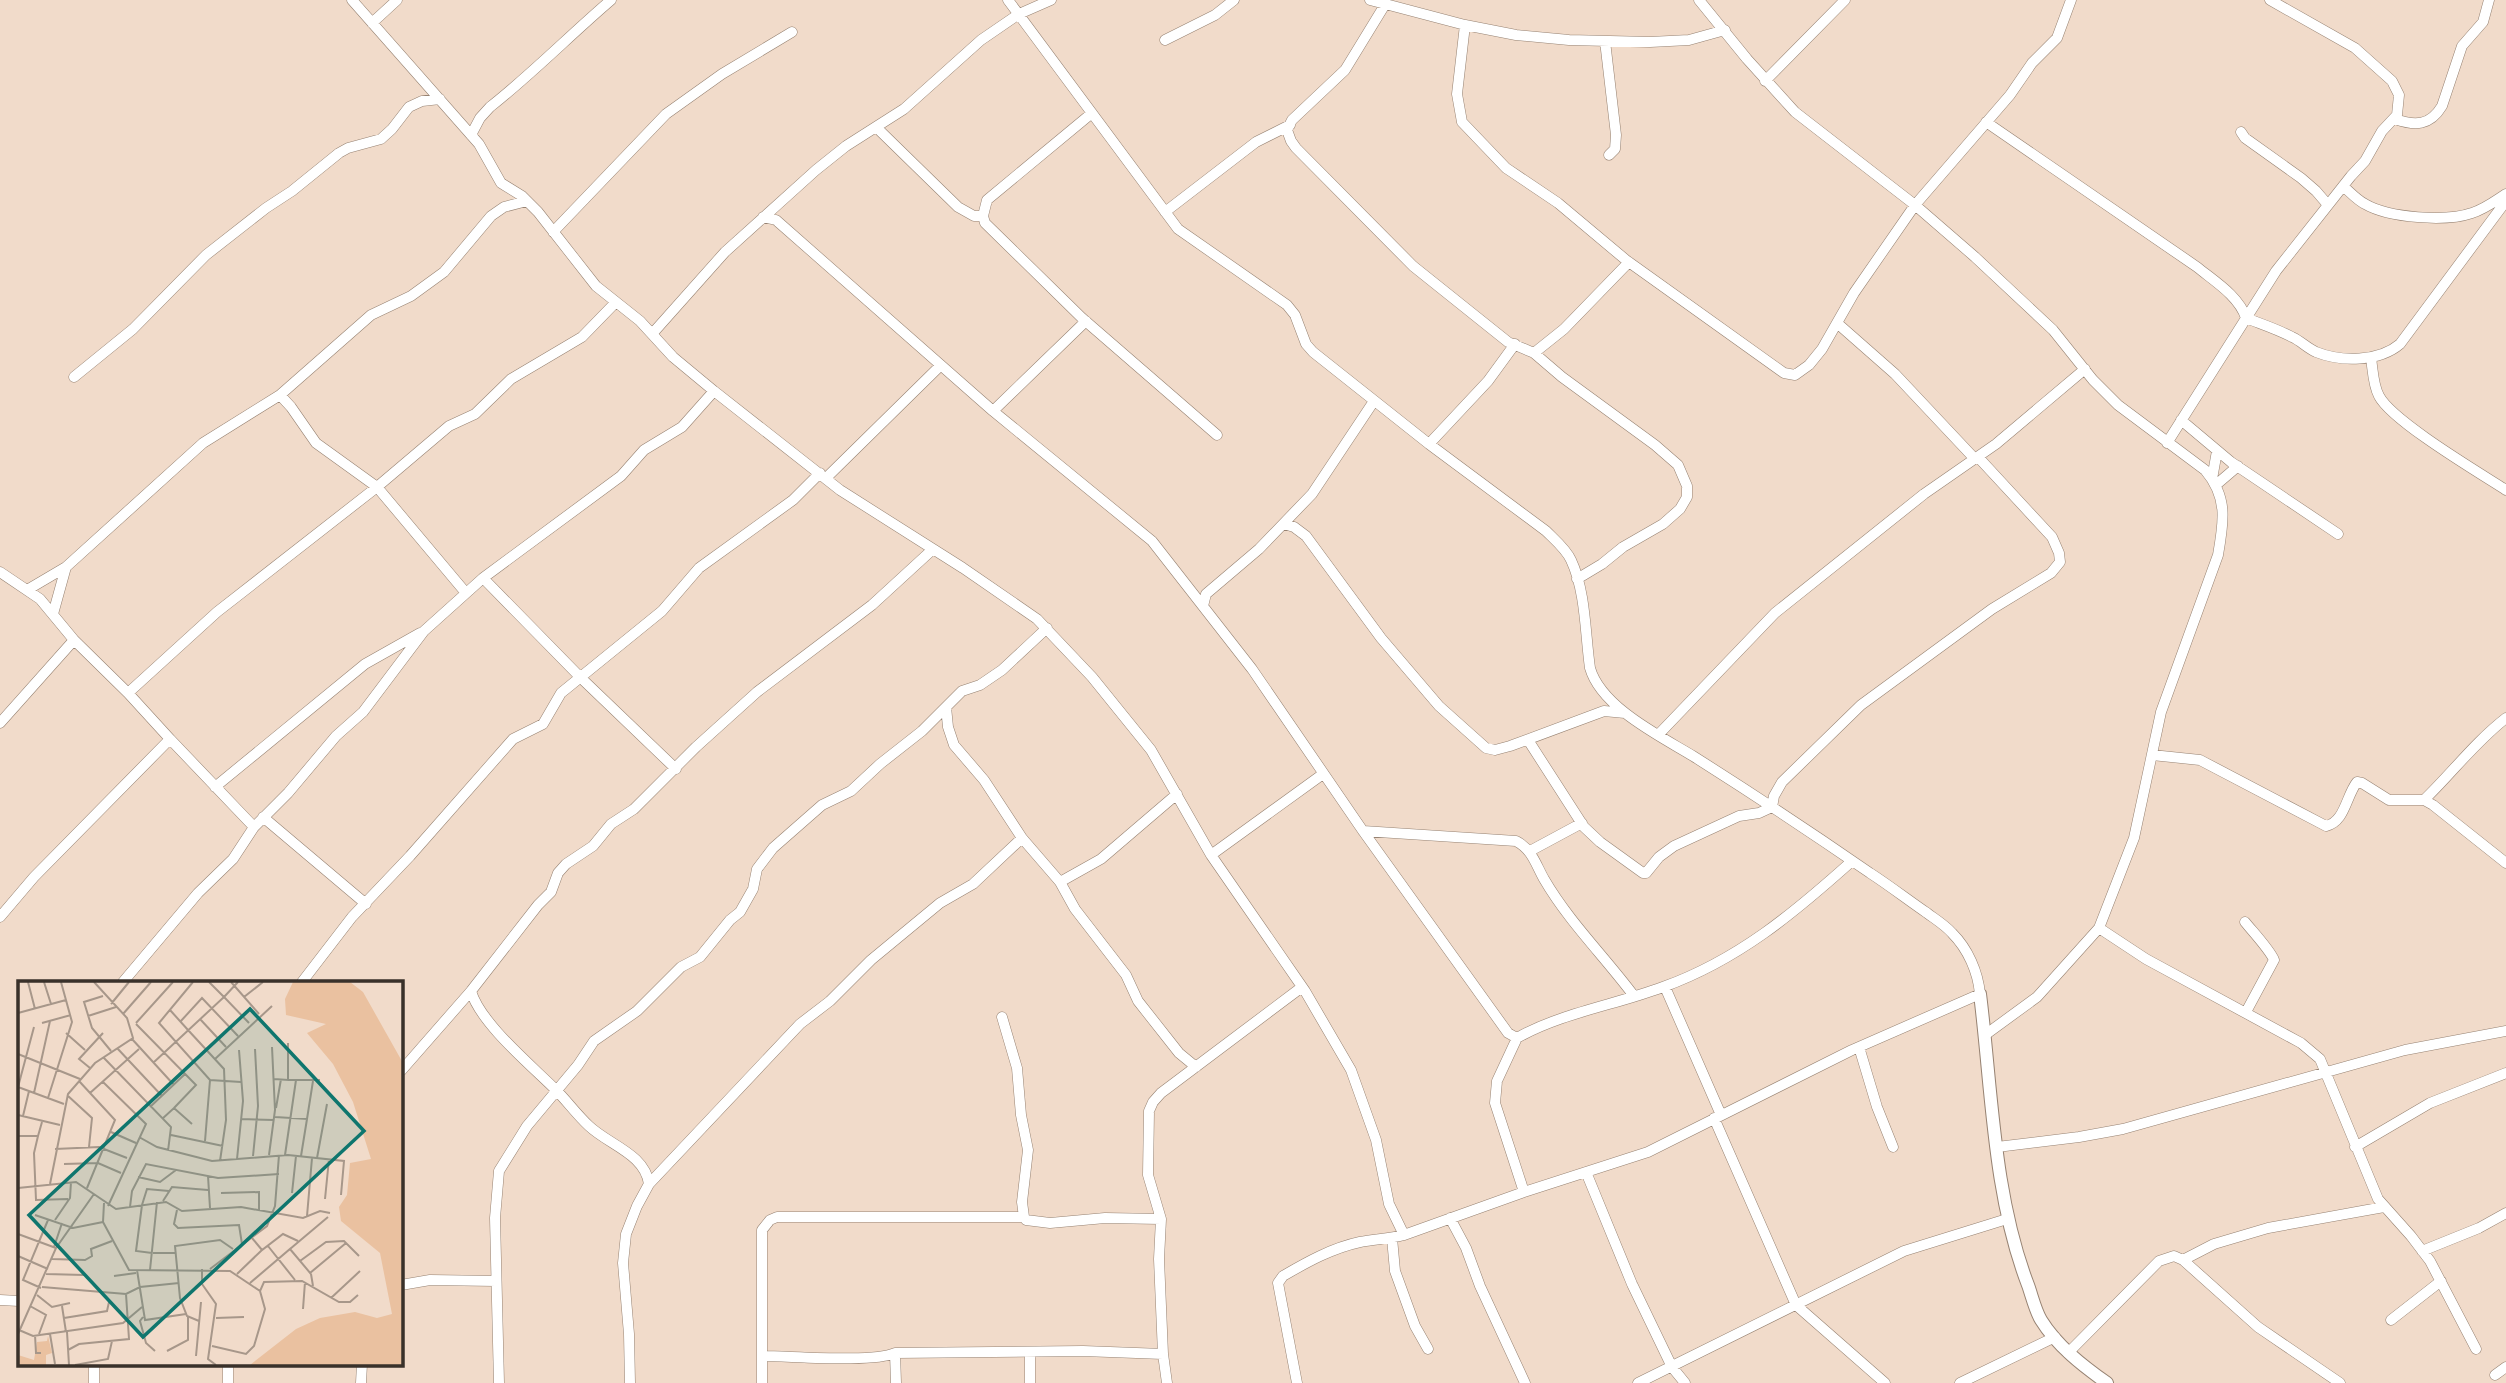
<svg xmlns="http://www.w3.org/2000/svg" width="2506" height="1383" viewBox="0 0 2506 1383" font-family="Barlow,sans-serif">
<rect width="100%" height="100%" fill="#f1dbca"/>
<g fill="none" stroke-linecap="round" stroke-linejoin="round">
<defs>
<path id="minor" d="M352 0 479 144 501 183 522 196 538 212 596 286 640 321 673 357 714 391 840 490 963 568 1037 619 1092 677 1151 750 1211 855 1305 991 1351 1070 1376 1140 1389 1204 1404 1235
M1008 0 1178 229 1287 305 1295 315 1306 344 1313 352 1429 444 1546 531C1555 540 1566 549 1571 560 1586 592 1585 633 1590 668 1601 707 1660 736 1693 756 1753 794 1812 833 1870 873 1890 886 1908 900 1927 913 1935 919 1945 925 1952 933 1968 949 1978 972 1980 994L1852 1050 1648 1152 1524 1192 1404 1235C1389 1239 1374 1239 1360 1242 1332 1248 1307 1262 1283 1276L1278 1283 1297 1383
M1370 0 1465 25 1516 35 1569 40 1650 42 1689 40 1725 30
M1699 0 1747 59 1795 112 1915 205 1975 257 2053 330 2093 380 2118 405 2205 470C2228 497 2224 521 2218 555L2161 712 2134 838 2099 928 2037 997 1985 1035
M1386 3 1345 70 1292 120 1287 130 1291 141 1296 148 1413 266 1508 342 1534 353 1562 377 1655 445 1678 465 1687 486V497L1680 509 1663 524 1623 547 1602 564 1577 579
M372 23 397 0
M1465 25 1457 94 1462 122 1506 168 1558 203 1626 260 1784 373 1795 375 1809 365 1822 349 1854 293 1915 205 2010 95 2032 63 2057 38 2071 0
M1165 40 1215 15 1234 0
M1605 41 1616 135 1615 149 1609 155
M1765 81 1845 0
M1092 113 987 200 983 216 985 223 1082 318 1217 435
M2395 119C2415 126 2430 126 2442 106L2462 46 2483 22 2489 0
M1986 122 2197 267C2214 281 2239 296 2246 318 2261 324 2277 329 2292 337 2301 341 2307 348 2316 352 2341 362 2379 362 2400 344L2506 201
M876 127 958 207 974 216H983
M2241 132 2245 138 2301 178 2316 191 2328 205
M471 135 480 118 490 107C532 74 570 35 611 0
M2343 186C2350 192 2357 200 2365 204 2389 218 2446 222 2472 213 2485 209 2495 201 2506 194
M1165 212 1256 142 1290 125
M763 217 776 220 993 411 1152 541 1252 669 1363 831 1508 1033 1517 1038C1561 1013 1615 1005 1663 987 1738 960 1794 913 1852 861
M553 232 666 114 722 74 792 32
M1837 323 1895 374 1974 458
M652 334 725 252 816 170 846 146 904 109 981 40 1019 14 1051 0
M1534 353 1564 329 1629 262
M2371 358C2373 371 2373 385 2379 396 2392 421 2478 472 2506 490
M74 377 133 329 206 255 266 208 292 191 339 153 348 148 381 139 392 129 409 107 422 101 440 99
M280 395 371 315 411 296 444 272 491 216 504 207 527 201
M993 411 1086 321
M2181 420 2231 462 2338 534
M2167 443 2276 271 2351 176 2365 161 2382 131 2397 115 2399 95 2392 81 2355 48 2270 0
M1429 444 1488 381 1515 344
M826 478 940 366
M2212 479 2217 451
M2217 484 2238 466
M1284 524 1294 527 1306 536 1381 638 1439 706 1486 748 1495 750 1510 746 1604 711 1625 713
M0 572 40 599 74 640 128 693 170 739
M483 578 580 677 676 769
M27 590 66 567 203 443 280 395 291 407 316 443 377 487 466 593
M1203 606 1206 594 1259 549 1312 494 1374 401
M53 614 66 567
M128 693 217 612 377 487 449 426 475 414 511 379 582 337 616 302
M946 707 948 727 954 745 984 780 1022 838 1060 882 1075 909 1126 975 1138 1001 1179 1053 1196 1067
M0 723 74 640
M1658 735 1775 613 1924 494 1996 444 2085 369
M1528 740 1584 827 1600 842 1643 873H1646L1659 857 1674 846 1739 816 1759 813 1772 807 1774 796 1782 782 1861 705 1992 609 2051 573 2060 562 2059 553 2052 537 1978 457
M2152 755 2200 760 2326 826C2345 822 2346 796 2357 782L2362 783 2389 800H2424L2433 805 2506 863
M215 787 365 664 420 633
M2424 800C2452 773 2475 742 2506 718
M263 817 366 904
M1363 831 1516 841C1532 849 1536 865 1544 879 1569 922 1605 957 1634 996
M1530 851 1582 823
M1211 855 1323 774
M1060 882 1101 859 1177 794
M0 917 34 877 170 739 254 827
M2245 922C2253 932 2270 950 2274 960L2246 1012
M2099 928 2146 959 2301 1043 2320 1059 2378 1199 2411 1236 2430 1261 2476 1349
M123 982 198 893 233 859 254 827 288 793 336 736 363 712 424 631 483 578 621 476 644 450 682 427 714 391
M302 982 352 917 410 856 513 739 543 724 561 693 662 611 699 568 793 500 820 473
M1665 987 1721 1115
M471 991C480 1023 532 1066 556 1090 567 1101 577 1115 589 1126 609 1145 645 1154 649 1184L637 1206 626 1234 623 1263 629 1334 630 1383
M1002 1017 1017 1068 1021 1115 1028 1150 1022 1202 1024 1217 1026 1220 1050 1223 1105 1218 1161 1219
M1517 1038 1497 1081 1495 1103 1524 1192
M1859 1047 1877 1107 1893 1147
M401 1071 471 991 538 905 551 892 558 873 566 864 593 846 611 824 634 809 696 747 757 692 872 605 932 550
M1714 1118 1796 1305 1885 1383
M1997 1147 2079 1137 2123 1129 2405 1050 2506 1031
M2355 1147 2430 1103 2506 1073
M1586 1172 1632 1284 1672 1367 1685 1383
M649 1184 800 1024 830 1001 871 960 940 903 973 884 1022 838
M1450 1218 1466 1248 1480 1286 1525 1383
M1392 1238 1395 1271 1415 1326 1428 1349
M2422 1251 2479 1228 2506 1213
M2183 1260 2214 1244 2268 1228 2384 1207
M401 1285 430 1280 496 1281
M0 1300 19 1301
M2391 1320 2441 1281
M895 1353 896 1383
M2068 1353 2159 1261 2174 1256 2183 1260 2258 1327 2340 1383
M763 1356C791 1356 873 1363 895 1353L1083 1351 1163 1354
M94 1364V1383
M2495 1375 2506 1367
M228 1383V1364
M361 1383 362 1364
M499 1383 495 1218 499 1171 527 1126 578 1065 594 1041 637 1011 681 967 700 957 730 920 740 912 753 889 757 869 773 848 822 805 851 791 880 764 922 731 962 691 980 685 1002 670 1047 628
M762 1383V1230L770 1220 777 1217H1024
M1030 1383V1352
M1167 1383 1163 1354 1159 1259 1161 1219 1148 1175 1149 1111 1153 1102 1161 1093 1302 987
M1638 1383 1904 1251 2007 1219
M1960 1383 2055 1337"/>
<path id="tertiary" d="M1980 994C1992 1090 1993 1194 2028 1285 2032 1296 2035 1310 2041 1320 2057 1346 2083 1366 2107 1383"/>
</defs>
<use href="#minor" stroke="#968272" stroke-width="11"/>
<use href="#tertiary" stroke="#968272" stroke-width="14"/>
<use href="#minor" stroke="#fff" stroke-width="10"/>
<use href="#tertiary" stroke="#fff" stroke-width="12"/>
</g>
<g transform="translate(18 981)">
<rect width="385" height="385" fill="#f1dbca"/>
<path d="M275 1H332L345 11 385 82V384H232L278 348 302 337 337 331 359 337 374 333 362 272 323 240 321 226 329 214 332 182 353 178 335 121 315 83 289 52 308 43 268 34 267 18ZM30 355 34 372 28 374V384H0V374L16 379 19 361 29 360Z" fill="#eac1a0"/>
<path fill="none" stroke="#a7978a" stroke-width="2" d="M10 1 17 28M26 1 33 23M175 1 141 42 192 99 223 101M213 1 241 33M220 1 206 16 231 42M85 15 66 21 74 47 93 70M226 16 245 1M93 23 111 1M152 29 170 49M0 32 48 19M105 33 133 1M70 35 98 26M182 38 208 66M162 41 184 17 220 55M24 42 53 34M118 42 155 1M118 43 178 104 156 127M170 49 206 88 208 139 202 180M48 52 67 69M114 58 156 104M99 67 144 115M0 73 62 98M85 76 153 146 150 170M197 78 254 25M135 82 206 16 191 1M72 87 61 78 85 52M256 98 270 99V62M270 99H302M61 100 97 139 69 207M85 101 128 143 90 225M0 106 16 46M0 106 46 123M16 112 32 40M72 112 121 68M49 114 74 137 71 166M30 117 54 41 43 1M132 126 167 93M258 127 263 98M0 134 42 144M5 135 11 110M257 136 289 138 295 100M144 138 156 127 174 143M223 138 256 139M93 151 118 162M153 154 205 165M0 155H20L24 141M20 155 16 172 18 219 50 218M121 156 139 166 194 180 270 174 326 180 323 214M187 160 192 99M37 168 81 166 109 177M251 174 257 129 254 66M267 174 278 99M235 175 240 125 237 68M283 175 289 138M299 177 309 123M219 178 225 120 221 69M46 183 80 182 103 192M190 195 192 227M120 196 142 201 158 189M32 203 50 113 77 82 115 57 109 37 76 1M0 207 58 201 98 228 148 221 164 230 223 226 285 237 302 230 312 232M203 212 241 211V230M274 212 278 175M307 218 311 178M145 220 154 206 190 209M86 222 85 241 111 289 212 290 242 310M112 226 114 210 128 183 200 197 261 193M159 229 156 243 160 247 221 244 224 263M17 234 55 247 85 241M289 235 294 177M37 239 52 217 53 201M0 253 38 267M234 257 244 269 265 253 280 260M250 265 277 299M36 266 44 242M272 268 310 236M134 272 118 270 124 224 129 208 151 210M135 272H158M0 275 30 288M34 278 67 279 74 275 73 268 94 260M282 280 308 261 326 260 341 275M184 288V303L198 323 190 378 198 384M192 288 249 245 257 225 261 174M119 289 127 339 168 333M132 289 139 221M292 292 328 262M28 293 66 294M219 293 244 269M96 295 118 292M232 302 272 268 293 293 295 305M24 306 108 313 122 306 161 302M23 307 5 299 30 239M19 314 34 326 52 322M313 317 342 290M12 325 28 334 21 353M44 325 48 351M285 328 287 301M125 336 122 340 128 362 137 370M46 337 89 330 91 321M198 337 226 336M181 340 169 335 162 317 157 265 202 259 215 268M1 349 15 355 105 342 124 326M49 351 51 384M0 353 38 267 76 213M32 353 37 383M17 354 18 372H23M194 365 228 373 236 365 247 328 242 310 246 301 284 300 321 321H332L340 314M50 369 61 363 111 358 108 313M149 370 170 359V336M178 375 183 321M57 384 90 378 94 360"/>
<path fill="#0f766e" fill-opacity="0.15" stroke="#0f766e" stroke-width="3.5" d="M232 28 346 150 125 356 11 234Z"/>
<rect width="385" height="385" fill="none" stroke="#39312a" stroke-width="3.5"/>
</g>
</svg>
